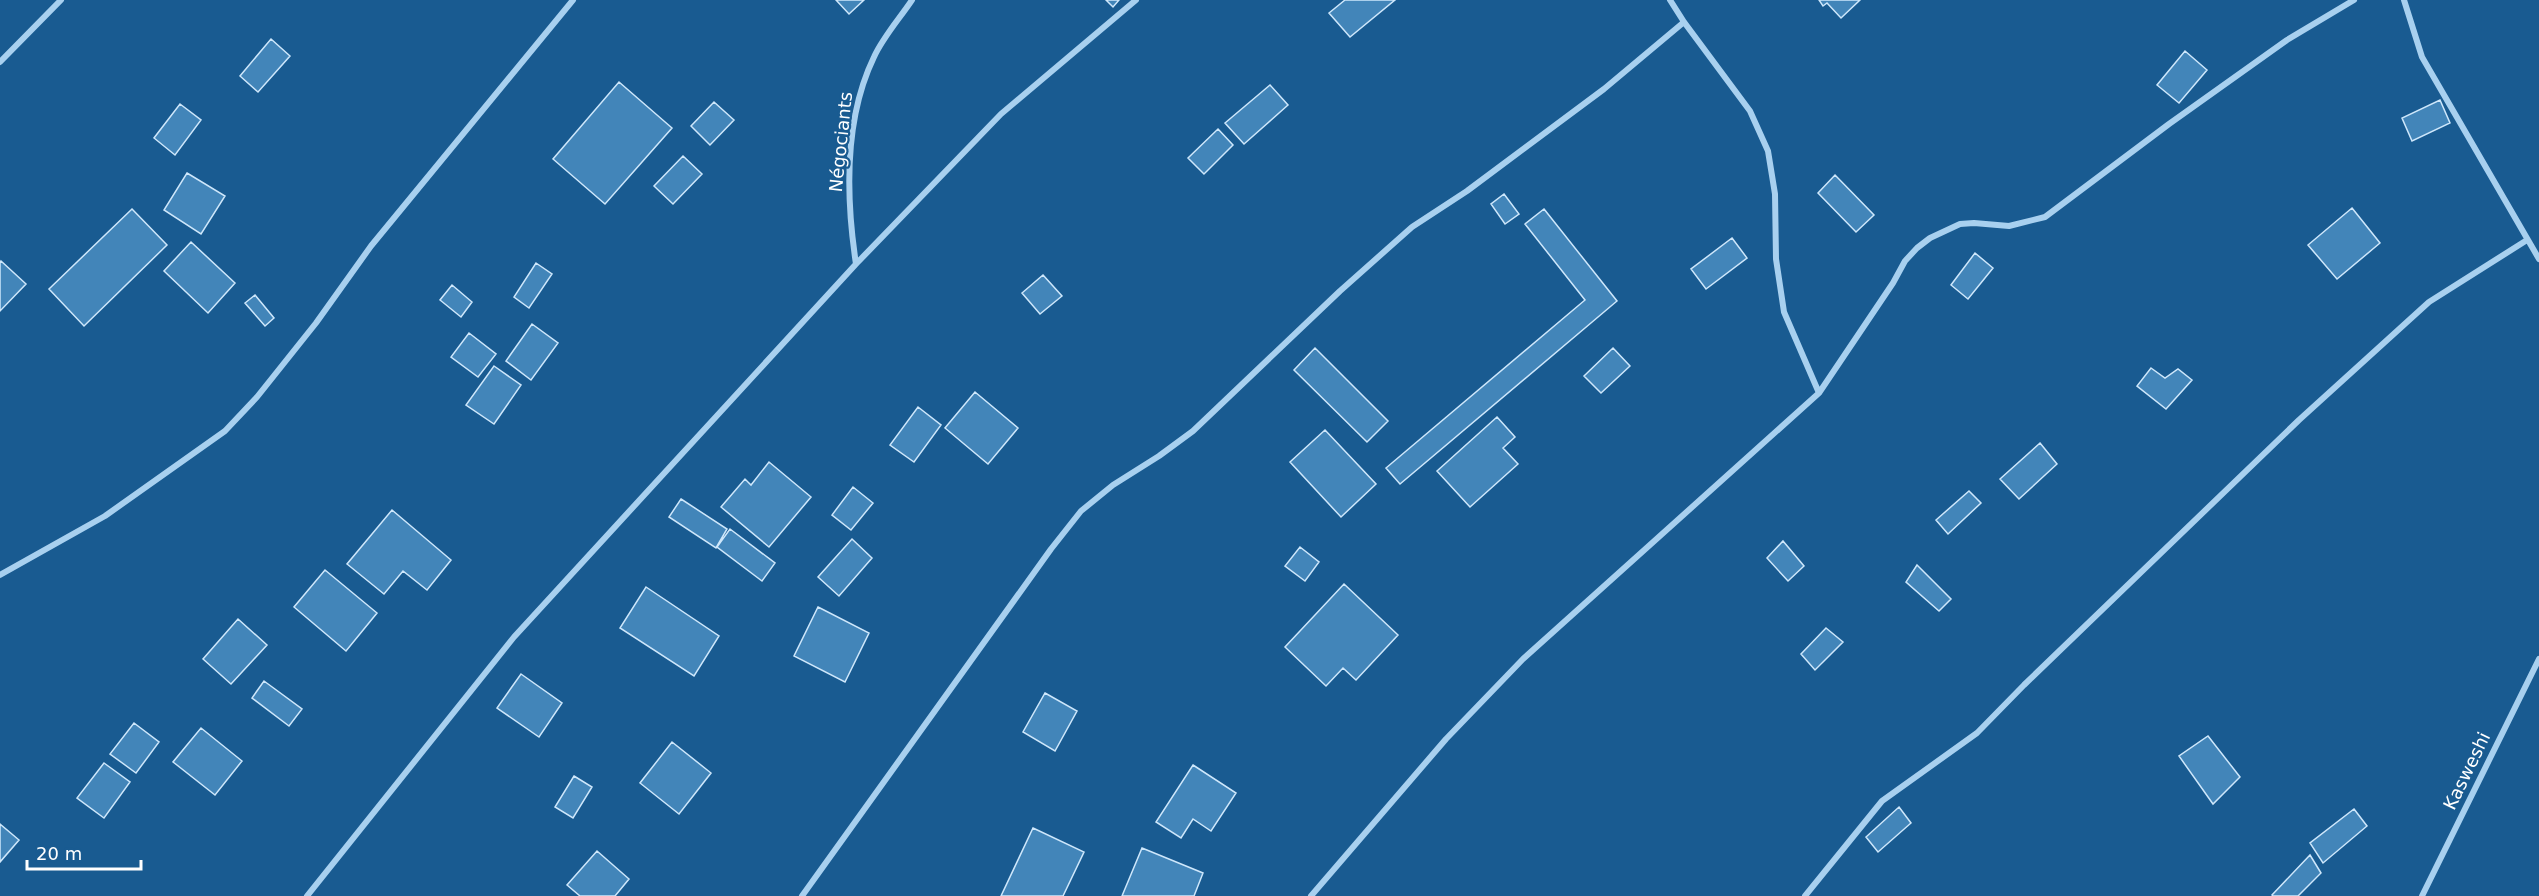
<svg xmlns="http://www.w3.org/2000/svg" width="2539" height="896" viewBox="0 0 2539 896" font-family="'DejaVu Sans',sans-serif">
<rect width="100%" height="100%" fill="#195b91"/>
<path fill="#4285b9" stroke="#cee7fb" stroke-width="1.5" d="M836 0H864L849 14Z
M1106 0H1119L1113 7Z
M1345 0H1395L1350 37 1329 13Z
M1819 0H1860L1841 18 1827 3 1823 6Z
M271 39 290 56 258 92 240 76Z
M2185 51 2207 70 2179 103 2157 85Z
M619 82 672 128 605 204 553 159Z
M1270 85 1288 105 1244 144 1225 123Z
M2440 100 2450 123 2412 141 2402 118Z
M714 102 734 120 710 145 691 126Z
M180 104 201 120 175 155 154 138Z
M1218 129 1233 145 1204 174 1188 158Z
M683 156 702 174 673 204 654 186Z
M187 173 225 196 201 234 164 210Z
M1835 175 1874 215 1856 232 1818 193Z
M1504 194 1519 214 1505 224 1491 204Z
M2352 208 2380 243 2337 279 2308 245Z
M132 209 167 245 84 326 49 289Z
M1544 209 1617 301 1400 484 1386 468 1585 300 1525 224Z
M1732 238 1747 258 1706 289 1691 269Z
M191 242 235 283 208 313 164 271Z
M1975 253 1993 268 1968 299 1951 285Z
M1 261 26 284 0 311V263Z
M536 263 552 274 529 308 514 297Z
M1043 275 1062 296 1040 314 1022 293Z
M452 285 472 302 461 317 440 300Z
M255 295 274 318 265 326 245 303Z
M532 324 558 343 531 380 506 361Z
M469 333 496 354 478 377 451 357Z
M1315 348 1388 421 1367 442 1294 370Z
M1613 348 1630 366 1601 393 1584 376Z
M494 366 521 385 494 424 466 405Z
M2151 368 2165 378 2178 369 2192 380 2166 409 2137 386Z
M975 392 1018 428 988 464 945 428Z
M918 407 941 425 914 462 890 445Z
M1497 417 1515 437 1503 448 1518 464 1470 507 1437 471Z
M1325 430 1376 484 1341 517 1290 462Z
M2040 443 2057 464 2019 499 2000 479Z
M769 462 811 497 769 547 721 507 745 479 751 485Z
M853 487 873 503 851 530 832 515Z
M1969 491 1981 503 1948 534 1936 520Z
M681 499 727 529 716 548 669 517Z
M392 510 451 560 427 590 403 571 384 594 347 564Z
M730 529 775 563 762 581 717 547Z
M852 539 872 558 839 596 818 577Z
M1783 541 1804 566 1788 581 1767 558Z
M1300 547 1319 562 1305 581 1285 566Z
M1917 565 1951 599 1939 611 1906 582Z
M325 570 377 613 346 651 294 607Z
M1344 584 1398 635 1356 680 1343 668 1326 686 1285 647Z
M646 587 719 636 694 676 620 628Z
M818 607 869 633 845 682 794 656Z
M238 619 267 645 231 684 203 659Z
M1826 628 1843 642 1815 670 1801 654Z
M521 674 562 703 539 737 497 708Z
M264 681 302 709 289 726 252 698Z
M1045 693 1077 711 1055 751 1023 732Z
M134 723 159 742 136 773 110 754Z
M201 728 242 761 215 795 173 762Z
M2208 736 2240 777 2213 804 2179 756Z
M672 742 711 773 679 814 640 783Z
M104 763 130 782 104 818 77 798Z
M1193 765 1236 793 1211 831 1193 819 1181 838 1156 822Z
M574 776 592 787 573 818 555 807Z
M1899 807 1911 823 1878 852 1866 837Z
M2354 809 2367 826 2323 863 2310 843Z
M0 824 19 840 0 862Z
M1033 828 1084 852 1063 896H1001Z
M1142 848 1203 873 1194 896H1122Z
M597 851 629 879 615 896H580L567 885Z
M2310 855 2321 873 2298 896H2273L2272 895Z"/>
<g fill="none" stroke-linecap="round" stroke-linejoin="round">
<path stroke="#a8d0ef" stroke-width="6" d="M1670 0 1684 22 1750 111 1768 151 1775 194 1776 259 1784 312 1819 393
M2404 0 2422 57 2539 259
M0 62 61 0
M856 264C846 198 844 119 874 57 883 37 900 18 912 0
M0 575 105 516 225 431 257 397 316 323 371 246 573 0
M307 896 514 637 856 264 1001 114 1136 0
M802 896 1051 549 1081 511 1113 485 1159 456 1193 431 1340 291 1412 227 1467 191 1604 89 1684 22
M1311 896 1446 739 1523 659 1819 393 1893 283 1905 261 1917 248 1930 238 1960 224 1974 223 2009 226 2045 217 2169 124 2287 40 2354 0
M1805 896 1882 801 1977 733 2024 685 2299 420 2429 302 2527 240
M2422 896 2539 659"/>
</g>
<g text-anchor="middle" stroke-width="4.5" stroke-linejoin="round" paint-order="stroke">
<g font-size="18" fill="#fff" stroke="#195b91">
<text transform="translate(841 142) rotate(-84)" y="6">Négociants</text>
<text transform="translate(2467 771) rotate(-64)" y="6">Kasweshi</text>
</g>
</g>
<path d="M27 860v9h114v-9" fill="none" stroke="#ffffff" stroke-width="3"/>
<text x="36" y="860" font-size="18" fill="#ffffff" stroke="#195b91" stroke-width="4.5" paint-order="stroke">20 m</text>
</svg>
